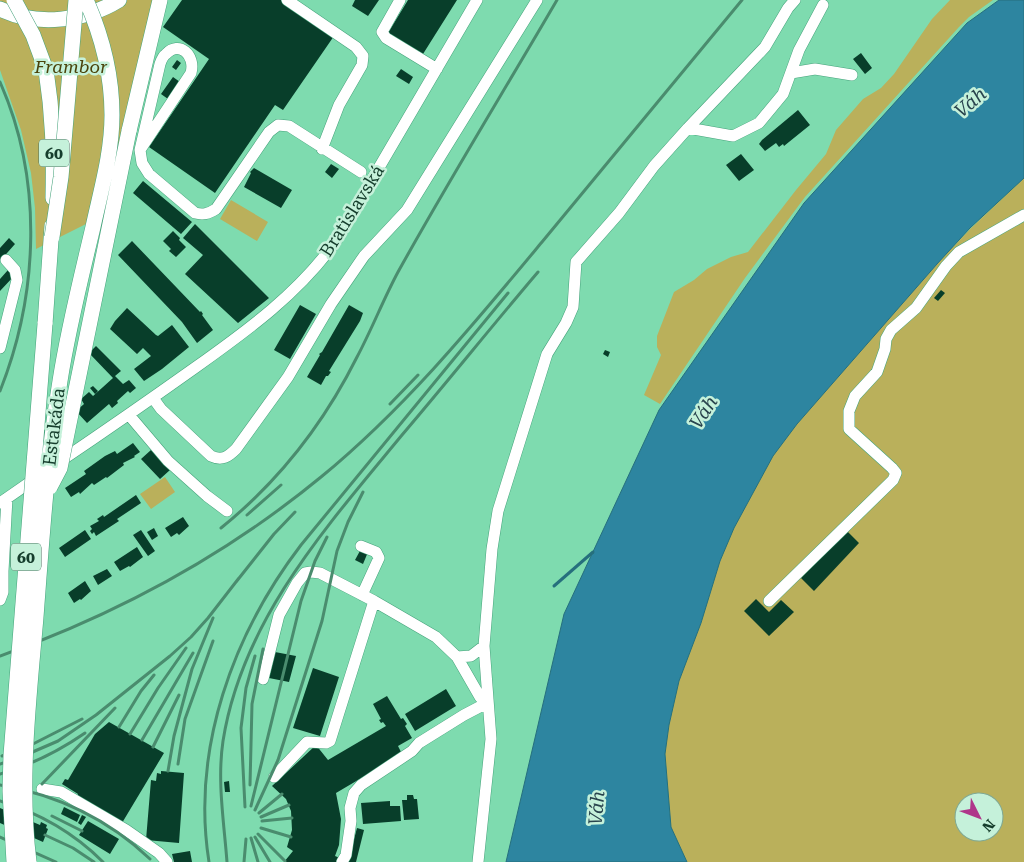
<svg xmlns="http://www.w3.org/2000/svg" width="1024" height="862" viewBox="0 0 1024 862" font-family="'Roboto Serif',serif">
<rect width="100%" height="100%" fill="#7edbaf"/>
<path fill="#bab05b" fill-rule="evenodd" d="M0 0H155L124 140 86 224 36 249 35 208 31 173 21 130 0 70Z
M950 0H993L969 17 959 27 805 197 745 278 660 404 644 395 661 355 657 347V336L674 292 694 280 707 269 731 257 748 252 796 190 826 154 836 130 863 99 881 88 894 74 932 19Z
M1024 178V862H687L671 827 665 754 669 725 679 681 701 623 720 561 734 528 773 456 797 424 937 264 970 229ZM964 802H994V832H964Z
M231 200 268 222 257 241 220 219Z
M165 477 175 492 151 509 140 494Z"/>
<path fill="#2d85a0" stroke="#266f7d" d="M999 0H1024V178L970 228 937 264 797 424 773 456 734 528 720 561 701 623 679 681 669 725 665 754 671 827 687 862H506L564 614 659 410 804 203 967 23Z"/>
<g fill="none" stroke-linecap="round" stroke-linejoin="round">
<path stroke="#266f7d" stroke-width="3" d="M554 586 593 552"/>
</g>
<path fill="#083e2a" d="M182 0H281L334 36 283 110 275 105 215 193 149 147 209 59 163 27Z
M355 0H379L368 16 352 6Z
M408 0H457L423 54 388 33Z
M861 53 872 68 865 74 853 59Z
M177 60 181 63 176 70 172 67Z
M401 69 413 77 409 84 396 76Z
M173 77 180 82 168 99 161 94Z
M798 110 810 125 784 146 783 144 779 147 776 143 765 151 759 144 762 140Z
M741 154 754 170 739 181 726 165Z
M331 164 339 169 332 178 325 172Z
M254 168 292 190 281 208 244 187 251 173 250 172Z
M143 181 192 222 181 234 133 193Z
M195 224 269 298 238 323 185 274 203 255 183 238Z
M173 231 180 238 179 240 186 247 176 257 169 251 171 249 163 241Z
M9 238 15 244 0 261V248Z
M132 241 200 312 201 311 203 314 202 315 213 330 197 343 182 322 118 255Z
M8 270 14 276 0 291V279Z
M941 290 945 293 938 301 934 298Z
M300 305 316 314 290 359 274 350Z
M349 305 363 313 360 321 329 371 331 372 328 376H326L321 385 307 377 320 355 319 354 322 352Z
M127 308 156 335 158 336 172 325 189 347 162 369 144 381 134 369 151 356 143 348 137 354 110 329 115 321Z
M96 346 121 371 115 376 123 384 129 380 136 388 130 393 128 391 117 401 118 403 112 408 109 404 87 423 76 411 84 404 81 399 89 392 93 396 113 378 89 353Z
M605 350 610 352 608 357 603 354Z
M93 386 98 391 95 394 90 388Z
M133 443 140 452 134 456 135 457 123 463 124 465 107 478 106 477 94 485 92 483 80 494 79 492 71 497 65 488 86 474 84 471 105 456 115 451 117 454Z
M151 450 170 470 160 479 141 459Z
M136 495 141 503 117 519 119 521 96 536 94 532 92 534 90 531 92 529 90 526 99 521 97 519 103 515 104 517Z
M183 517 189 526 179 535 177 533 171 537 165 528Z
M154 528 158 536 152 540 147 532Z
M85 530 91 539 65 557 59 548Z
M141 530 155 551 148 556 133 535Z
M847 531 859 543 814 591 801 578Z
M137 547 143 557 130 567 129 566 120 571 114 562Z
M361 549 368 552 363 564 355 560Z
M107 569 112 576 98 585 93 576Z
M85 581 91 591 81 600 80 599 74 603 68 593Z
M756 599 769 612 781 600 794 612 769 636 744 611Z
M275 652 296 656 289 682 269 678Z
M313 668 339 677 320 736 293 728Z
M446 689 456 706 415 731 405 714Z
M387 696 401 719 403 718 407 724 405 726 412 738 398 746 402 754 336 793 341 819 339 845 335 856 340 858 339 862H284L293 851 287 847 292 830 291 811 286 799 272 786 316 745 328 760 386 726 383 722 381 723 379 720 381 719 373 704Z
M109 722 164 753 122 823 77 797 78 794 62 784 65 779 68 780 95 734Z
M161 771 184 773 179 843 146 840 151 780 156 781 157 773 161 774Z
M229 781 230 792H225L224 782Z
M407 795H413L414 799H417L419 819 404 820 402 800H407Z
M390 801V806H400L401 821 363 824 361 803Z
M64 807 80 815 77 822 61 814Z
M0 808 40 825 41 822 47 825 46 828 48 829 43 842 0 823Z
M82 815 86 817 81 825 78 823Z
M88 821 119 839 110 854 79 835Z
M357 828 364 830 356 862H348Z
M190 851 192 862H174L172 854Z"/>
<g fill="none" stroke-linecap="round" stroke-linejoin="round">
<defs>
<path id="minor" d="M287 0 356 47 363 56 362 65 339 105 322 149
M400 0 382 32 386 38 437 69
M791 73 815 69 852 75
M688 128 733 136 759 123 783 94 799 50 823 5
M140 150 191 73C196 55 179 40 166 54 163 56 161 61 160 64L140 150 142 163 149 174 195 213C203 215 208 214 216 209L269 132 278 125 289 126 361 172
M0 348 17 280 15 270 6 260
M153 398 161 409 211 456C222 461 228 457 236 449L288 377 331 304 364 256 407 210 537 0
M129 415 168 461 207 496 227 511
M59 462C105 431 151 399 196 367 248 330 299 293 336 241L477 0
M0 503 36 478
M361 546 376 552 379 558 362 595
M0 573 3 571 7 498
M0 600 3 592V571
M769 601 893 480 896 473 892 468 849 429V411L855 396 877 372 885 349 886 339 891 330 916 308 946 266 959 252 1024 215
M457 657 471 656 484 646
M263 679 279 615 297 583 305 573 311 572 320 573 374 601 436 637 457 657 480 697 487 703 464 715 419 743 412 751 361 785 354 793 350 808 351 821 346 855 342 862
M274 777 307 742 326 743 330 741 374 601
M42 789 61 792 126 830 159 853 167 862
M478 862 491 739 484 646 492 549 498 511 547 354 566 323 573 307 576 262 619 213 654 166 688 128 765 47 788 8 795 0"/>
<path id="major" d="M0 9C37 27 85 21 119 0
M46 70C53 115 54 152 53 198
M129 131 160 0
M45 324 52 226"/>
</defs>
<use href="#minor" stroke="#45a37b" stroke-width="12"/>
<use href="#major" stroke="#45a37b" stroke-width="16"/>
<use href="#minor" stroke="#fff" stroke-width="11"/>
<use href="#major" stroke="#fff" stroke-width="15"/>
<path stroke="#4a8c6e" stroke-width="3" d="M0 82C43 179 39 293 0 391
M390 404 418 375
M247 515 281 485
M221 528C278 482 324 423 357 357 372 329 383 300 398 272 449 180 504 91 557 0
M236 582 274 534 295 512
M0 656C117 614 225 556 321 477 405 408 473 325 542 242 609 161 675 81 742 0
M119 727 141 691 154 675
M130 734 158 688 186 648
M142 740 193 653
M153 747 179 695
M2 756 31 745 82 719
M0 764 21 757 58 741 96 715 170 656 191 637 208 618 239 578
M178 764 185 719 213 641
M168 771 174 736 192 669 213 618
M0 774C31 765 59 751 85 733
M42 784 115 708
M0 785C58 795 107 818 150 859
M250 785 252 704 263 649
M0 801C39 813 74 833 103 862
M251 806 301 601 315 561 327 537
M245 807 241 728 246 688 255 656
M255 810 278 760 322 621 337 551 348 522 363 492
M259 813 282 794
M52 816 82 831
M261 817 289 805
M262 821 292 818
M261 828 291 837
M258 834 285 861
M45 835 73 848 94 862
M0 837 56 862
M255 837 270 862
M251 838 258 862
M209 862C191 749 233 634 301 545L508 293
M227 862C224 822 217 781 223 741 242 620 327 526 402 435 448 381 492 326 538 272
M244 862 246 839"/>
<defs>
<path id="major-bridge" d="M14 0 33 35 46 70
M52 237 61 177 76 0
M50 487 60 468 129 131
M14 862 10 791 11 755 45 324
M29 862C19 781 29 698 36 617 42 538 47 459 60 381 68 329 81 278 93 227 101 190 112 153 112 115 112 75 102 36 86 0"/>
</defs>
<use href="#major-bridge" stroke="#45a37b" stroke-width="16" stroke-linecap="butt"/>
<use href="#major-bridge" stroke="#fff" stroke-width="15"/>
</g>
<g text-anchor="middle" stroke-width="5" stroke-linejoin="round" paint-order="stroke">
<g fill="#c5f1da" stroke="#4a7360" stroke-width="1">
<rect x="39" y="139.5" width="30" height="27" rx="4"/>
<rect x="11" y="543.5" width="30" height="27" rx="4"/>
</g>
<g font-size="16" font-weight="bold" fill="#153d2c">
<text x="54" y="159">60</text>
<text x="26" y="563">60</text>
</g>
<g font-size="18" font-style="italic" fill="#4a430b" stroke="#c5f1da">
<text x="71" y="73">Frambor</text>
</g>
<g font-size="18" fill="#153d2c" stroke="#c5f1da">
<text transform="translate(352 211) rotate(-58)" y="6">Bratislavská</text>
<text transform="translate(54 427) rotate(-83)" y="6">Estakáda</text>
</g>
<g font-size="19" font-style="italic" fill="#28434d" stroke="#c5f1da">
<text transform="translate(970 102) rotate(-41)" y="7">Váh</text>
<text transform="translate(703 412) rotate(-57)" y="7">Váh</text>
<text transform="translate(596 808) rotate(-85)" y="7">Váh</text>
</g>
</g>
<g transform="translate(979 817) rotate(132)"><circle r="24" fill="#c5f1da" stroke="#7fa994"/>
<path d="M0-4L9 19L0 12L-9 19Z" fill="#af368a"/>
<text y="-8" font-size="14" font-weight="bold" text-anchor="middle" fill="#153d2c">N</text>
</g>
</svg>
